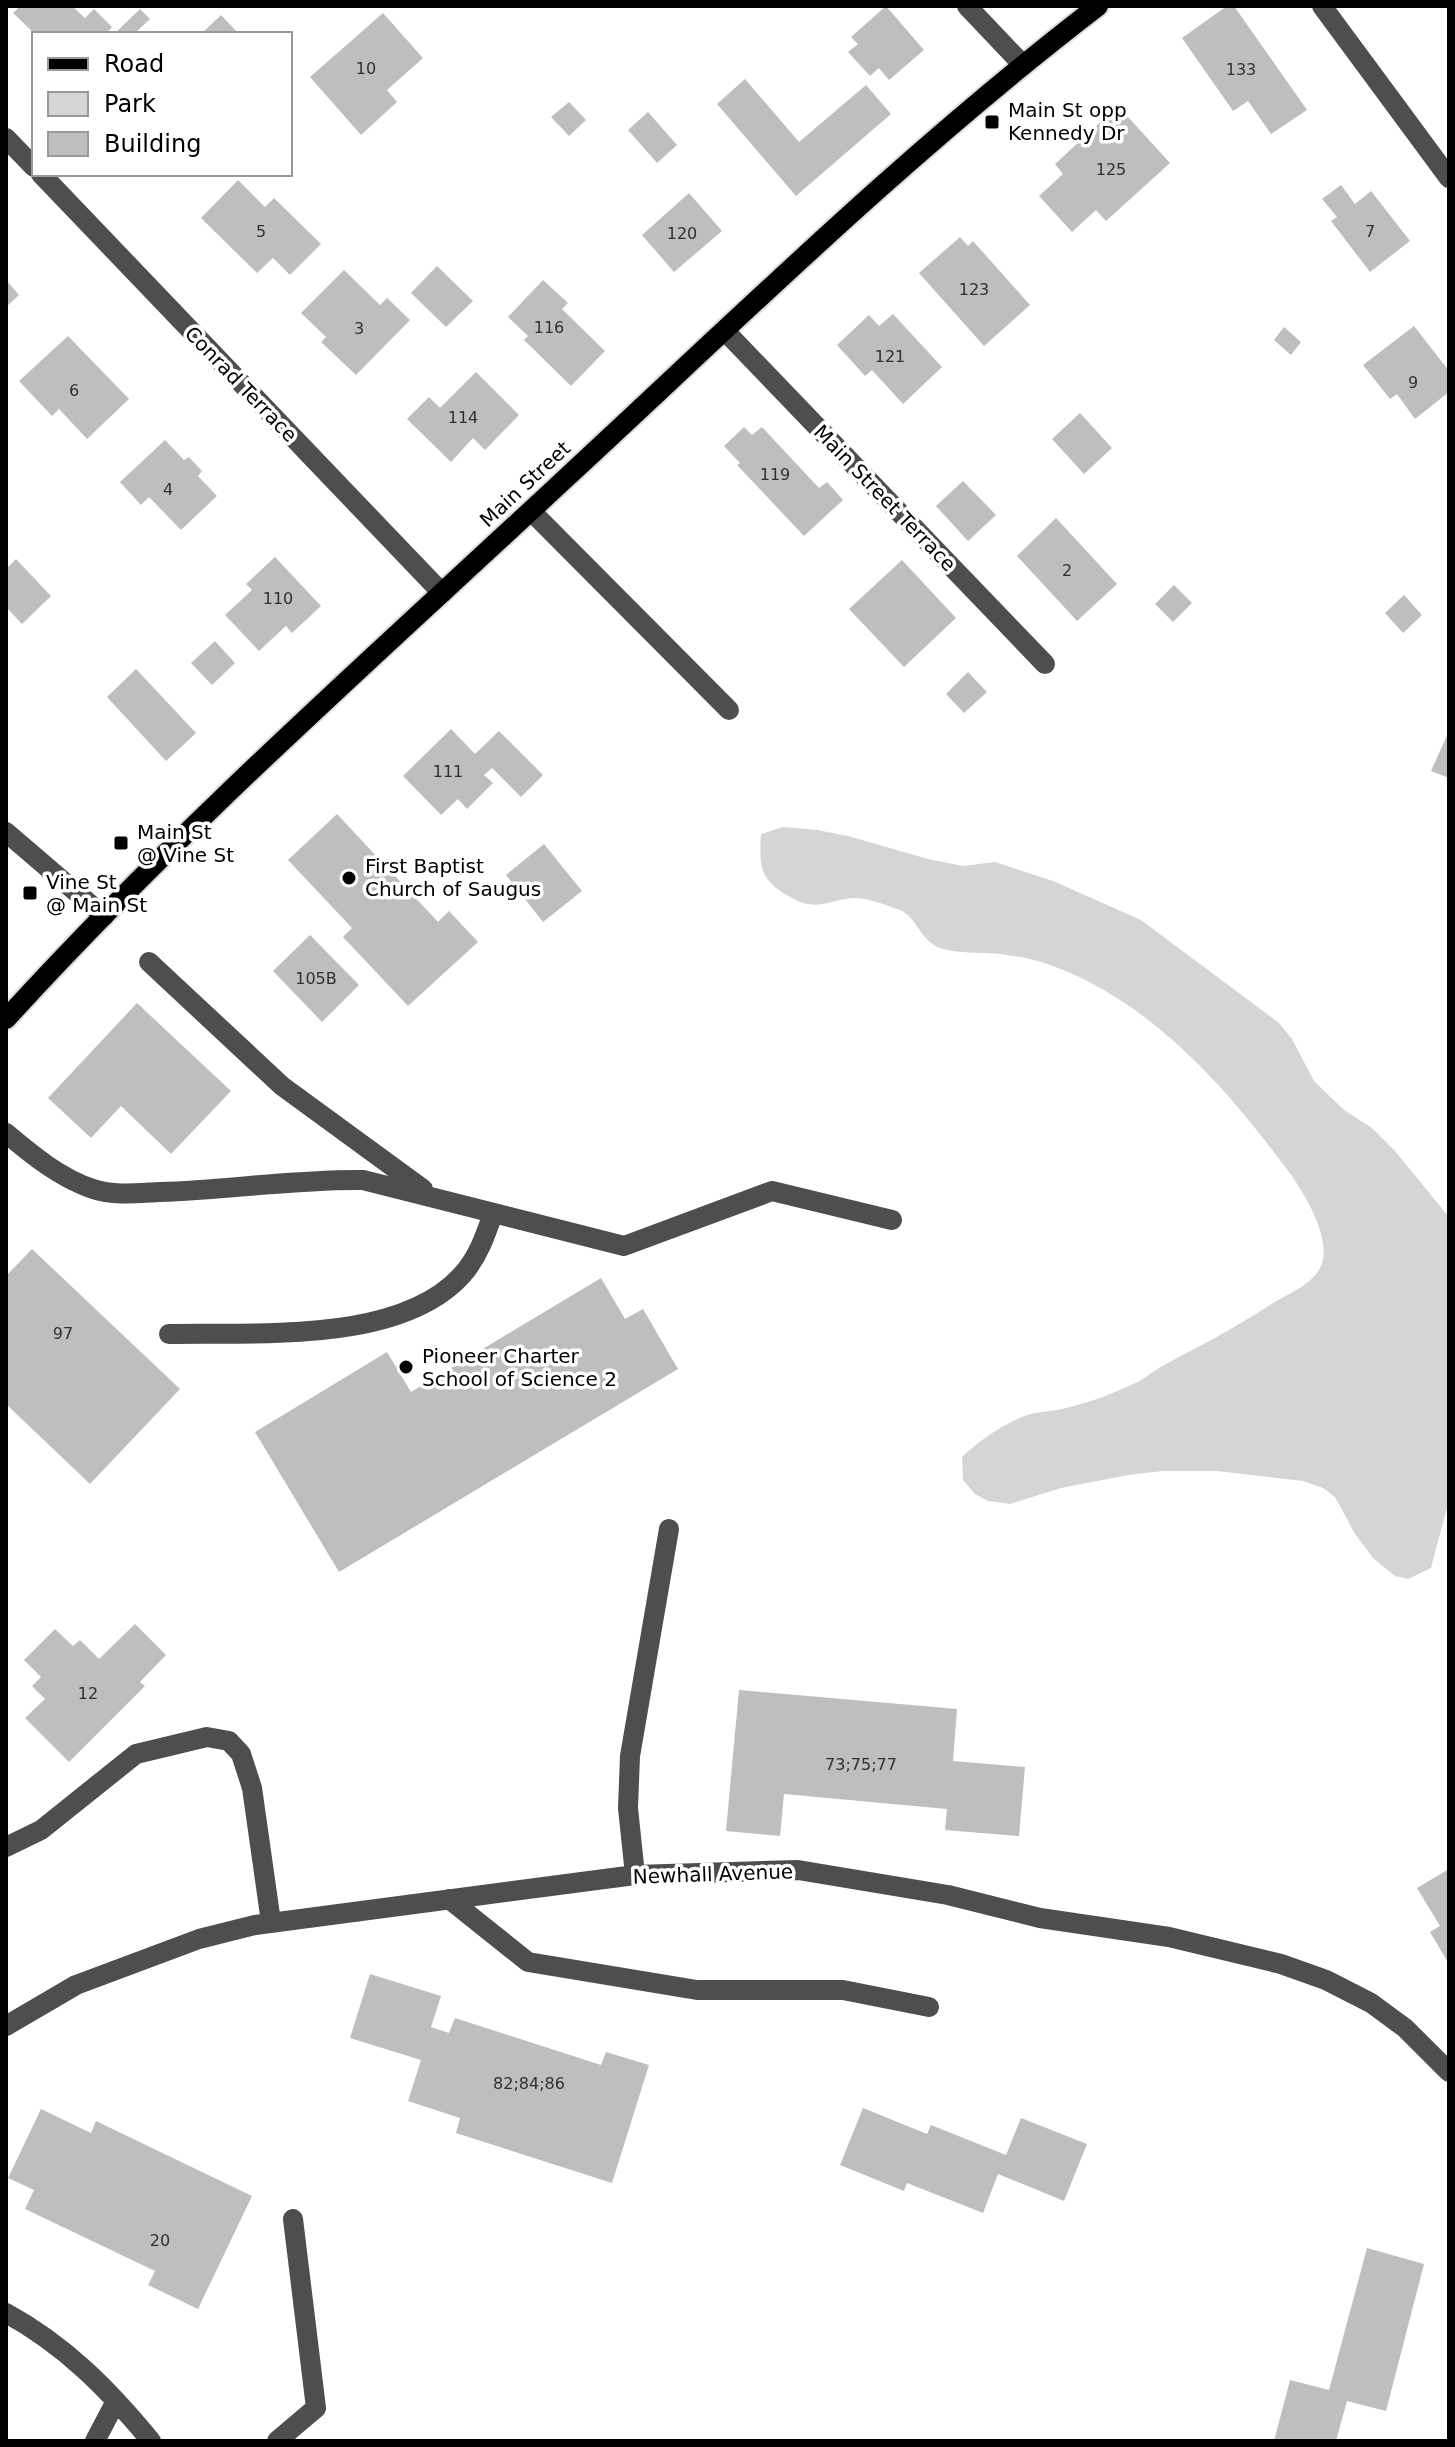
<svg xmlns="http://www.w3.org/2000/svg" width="1455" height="2447" viewBox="0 0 1455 2447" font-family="'DejaVu Sans',sans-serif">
<rect width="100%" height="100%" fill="#fff"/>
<path fill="#d5d5d5" d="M783 827 817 830 848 836 928 859 963 866 995 862 1053 881 1141 920 1279 1023 1292 1039 1314 1081 1344 1110 1372 1128 1395 1151 1449 1217V1500L1431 1568 1408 1579 1395 1576 1373 1558 1355 1534 1335 1497 1323 1488 1303 1481 1217 1471H1163L1128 1475 1061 1488 1010 1504 988 1501 975 1494 963 1480 962 1457C980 1440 999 1427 1022 1417 1033 1412 1045 1412 1057 1410 1082 1405 1108 1396 1131 1385 1142 1381 1152 1372 1162 1366 1198 1347 1233 1329 1267 1307 1284 1295 1310 1287 1320 1268 1335 1239 1300 1186 1283 1164 1223 1084 1150 1002 1053 966 1037 960 1017 956 1000 954 980 952 960 954 940 948 918 939 917 915 897 909 885 905 869 898 856 898 833 898 818 913 792 898 760 881 759 868 761 834Z"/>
<path fill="#bebebe" d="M20 6H72L85 18 94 9 112 27 106 34H35L13 13Z
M886 6 924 50 889 80 879 68 870 76 848 52 858 44 851 37Z
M1227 6H1234L1307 110 1271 134 1248 101 1233 111 1182 38Z
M140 9 150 19 134 34H114Z
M383 13 423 58 387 90 397 102 361 135 310 77Z
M221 15 239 34H201Z
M745 79 799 142 866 85 891 114 796 196 717 104Z
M569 102 586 120 569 136 551 117Z
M1118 106 1170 163 1106 221 1096 210 1072 232 1039 196 1063 174 1055 164Z
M648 112 677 145 657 163 628 130Z
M238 180 265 207 274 198 321 244 290 275 273 258 257 273 201 218Z
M1341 185 1355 204 1371 191 1410 241 1370 272 1331 221 1337 217 1322 199Z
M689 193 722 231 674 272 642 235Z
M960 237 968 246 973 241 1030 305 984 346 919 273Z
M437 266 473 301 446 327 411 293Z
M344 270 380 305 387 298 410 320 356 375 321 342 326 337 301 313Z
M6 280 19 295 6 307Z
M543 280 568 303 562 309 605 351 571 386 524 340 528 336 508 317Z
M893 314 942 367 903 404 872 370 865 376 837 345 869 315 879 326Z
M1414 326 1449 371V392L1415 419 1397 394 1390 399 1363 365Z
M1284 327 1301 342 1291 355 1274 340Z
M68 336 129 399 87 439 59 409 52 416 19 381Z
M476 372 519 415 485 450 473 438 451 462 407 419 429 397 440 408Z
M1080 413 1112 448 1084 474 1052 439Z
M744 427 752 435 762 427 819 488 827 482 843 500 804 536 737 465 740 463 724 446Z
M165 440 184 460 189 457 202 471 198 476 217 496 181 530 149 497 141 505 120 482Z
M963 481 996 515 968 541 936 506Z
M1056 518 1117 584 1077 621 1017 556Z
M275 557 321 606 292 633 286 626 259 651 225 615 252 590 246 584Z
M16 559 51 596 22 624 6 607V569Z
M902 560 956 618 904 667 849 609Z
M1174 585 1192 603 1173 622 1155 604Z
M1404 595 1422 615 1403 633 1385 613Z
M215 641 235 663 212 685 191 663Z
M136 669 196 733 166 761 107 697Z
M968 672 987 692 964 713 946 694Z
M451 729 475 754 499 731 543 775 521 797 492 768 484 775 493 783 467 809 458 799 441 815 403 776Z
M1449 731V778L1431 771Z
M337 814 438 922 449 911 478 942 408 1006 343 937 352 928 288 860Z
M544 844 582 891 543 922 506 875Z
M310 935 359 985 322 1022 273 971Z
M137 1003 231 1091 171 1154 121 1106 91 1138 48 1098Z
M32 1249 180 1389 90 1484 6 1404V1276Z
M601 1278 625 1319 643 1309 678 1369 339 1572 255 1432 387 1352 411 1392Z
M135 1624 166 1655 140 1682 145 1686 69 1762 25 1718 45 1699 32 1686 41 1677 24 1660 55 1629 73 1646 80 1640 99 1659Z
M739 1690 957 1709 953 1761 1025 1767 1019 1836 945 1830 947 1809 784 1794 780 1836 726 1831Z
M1449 1869V1964L1430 1932 1440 1926 1417 1888Z
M370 1974 441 1996 431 2027 449 2033 455 2018 601 2065 606 2052 649 2065 612 2183 456 2133 460 2118 408 2101 421 2060 350 2038Z
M863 2108 927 2134 931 2125 1006 2155 1021 2118 1087 2144 1064 2201 998 2174 983 2213 907 2183 904 2191 840 2165Z
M41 2109 91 2133 96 2121 252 2196 198 2309 148 2285 155 2271 25 2209 34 2190 8 2178Z
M1367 2248 1424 2264 1386 2411 1347 2401 1336 2441H1274L1290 2380 1329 2390Z"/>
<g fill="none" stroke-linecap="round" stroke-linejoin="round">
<defs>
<path id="major" d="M6 1019C181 827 376 655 566 478 740 317 910 150 1098 6"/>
</defs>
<use href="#major" stroke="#dbdbdb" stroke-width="24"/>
<path stroke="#4e4e4e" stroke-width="20" d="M967 6 1023 65
M1322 6 1449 178
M6 138 34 167
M41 174 442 593
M725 331 1045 664
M531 511 729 710
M6 832 104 916
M149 962 282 1086 423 1189
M6 1133C32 1155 60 1178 93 1189 115 1196 138 1193 160 1192 228 1190 295 1179 363 1180L624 1246 772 1191 892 1220
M169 1334C256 1332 408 1345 467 1269 480 1252 486 1233 493 1214
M6 1847 41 1830 136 1754 207 1737 229 1741 241 1754 252 1788 271 1922
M635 1875 628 1808 630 1756 669 1529
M449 1899 528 1962 697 1990H843L929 2007
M6 2026 76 1985 199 1939 255 1925 635 1875 798 1870 948 1895 1040 1918 1169 1937 1281 1964 1326 1980 1371 2003 1405 2028 1449 2072
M6 2313C65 2345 109 2390 151 2441
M95 2441 116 2401
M277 2441 316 2408 293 2219"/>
<use href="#major" stroke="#000" stroke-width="20"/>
</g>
<g fill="#000" stroke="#fff" stroke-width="3">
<rect x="984" y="114" width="16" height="16" rx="4"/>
<rect x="113" y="835" width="16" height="16" rx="4"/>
<circle cx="349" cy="878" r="8"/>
<rect x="22" y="885" width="16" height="16" rx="4"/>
<circle cx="406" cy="1367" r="8"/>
</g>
<g text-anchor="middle" stroke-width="7" stroke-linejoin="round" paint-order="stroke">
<g font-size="16" fill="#303030">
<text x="366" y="74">10</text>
<text x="1241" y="75">133</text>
<text x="1111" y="175">125</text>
<text x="261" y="237">5</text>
<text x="1370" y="237">7</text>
<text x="682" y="239">120</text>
<text x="974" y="295">123</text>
<text x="549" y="333">116</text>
<text x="359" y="334">3</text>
<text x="890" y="362">121</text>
<text x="1413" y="388">9</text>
<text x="74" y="396">6</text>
<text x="463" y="423">114</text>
<text x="775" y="480">119</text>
<text x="168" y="495">4</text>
<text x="1067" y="576">2</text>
<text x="278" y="604">110</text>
<text x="448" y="777">111</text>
<text x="316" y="984">105B</text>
<text x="63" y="1339">97</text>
<text x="88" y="1699">12</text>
<text x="861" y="1770">73;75;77</text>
<text x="529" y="2089">82;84;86</text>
<text x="160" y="2246">20</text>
</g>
<g font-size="20" fill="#000" stroke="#fff" text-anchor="start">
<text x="1008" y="117">Main St opp<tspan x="1008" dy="23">Kennedy Dr</tspan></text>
<text x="137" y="839">Main St<tspan x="137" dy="23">@ Vine St</tspan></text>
<text x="365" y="873">First Baptist<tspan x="365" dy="23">Church of Saugus</tspan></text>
<text x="46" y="889">Vine St<tspan x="46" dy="23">@ Main St</tspan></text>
<text x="422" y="1363">Pioneer Charter<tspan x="422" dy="23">School of Science 2</tspan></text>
</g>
<g font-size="20" fill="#000" stroke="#fff">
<text transform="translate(241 384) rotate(46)" y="7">Conrad Terrace</text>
<text transform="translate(525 484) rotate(-43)" y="7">Main Street</text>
<text transform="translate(885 498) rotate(46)" y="7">Main Street Terrace</text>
<text transform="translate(713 1874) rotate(-2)" y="7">Newhall Avenue</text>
</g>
</g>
<rect width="1455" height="2447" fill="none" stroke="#000000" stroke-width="16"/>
<rect x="32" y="32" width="260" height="144" fill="#ffffff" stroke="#999999" stroke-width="2"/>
<rect x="48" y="58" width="40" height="12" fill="#000000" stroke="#999999" stroke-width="2"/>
<text x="104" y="72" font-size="24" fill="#000000">Road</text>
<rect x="48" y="92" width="40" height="24" fill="#d5d5d5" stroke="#999999" stroke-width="2"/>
<text x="104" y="112" font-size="24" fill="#000000">Park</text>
<rect x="48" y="132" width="40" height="24" fill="#bebebe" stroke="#999999" stroke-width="2"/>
<text x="104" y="152" font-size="24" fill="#000000">Building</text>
</svg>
